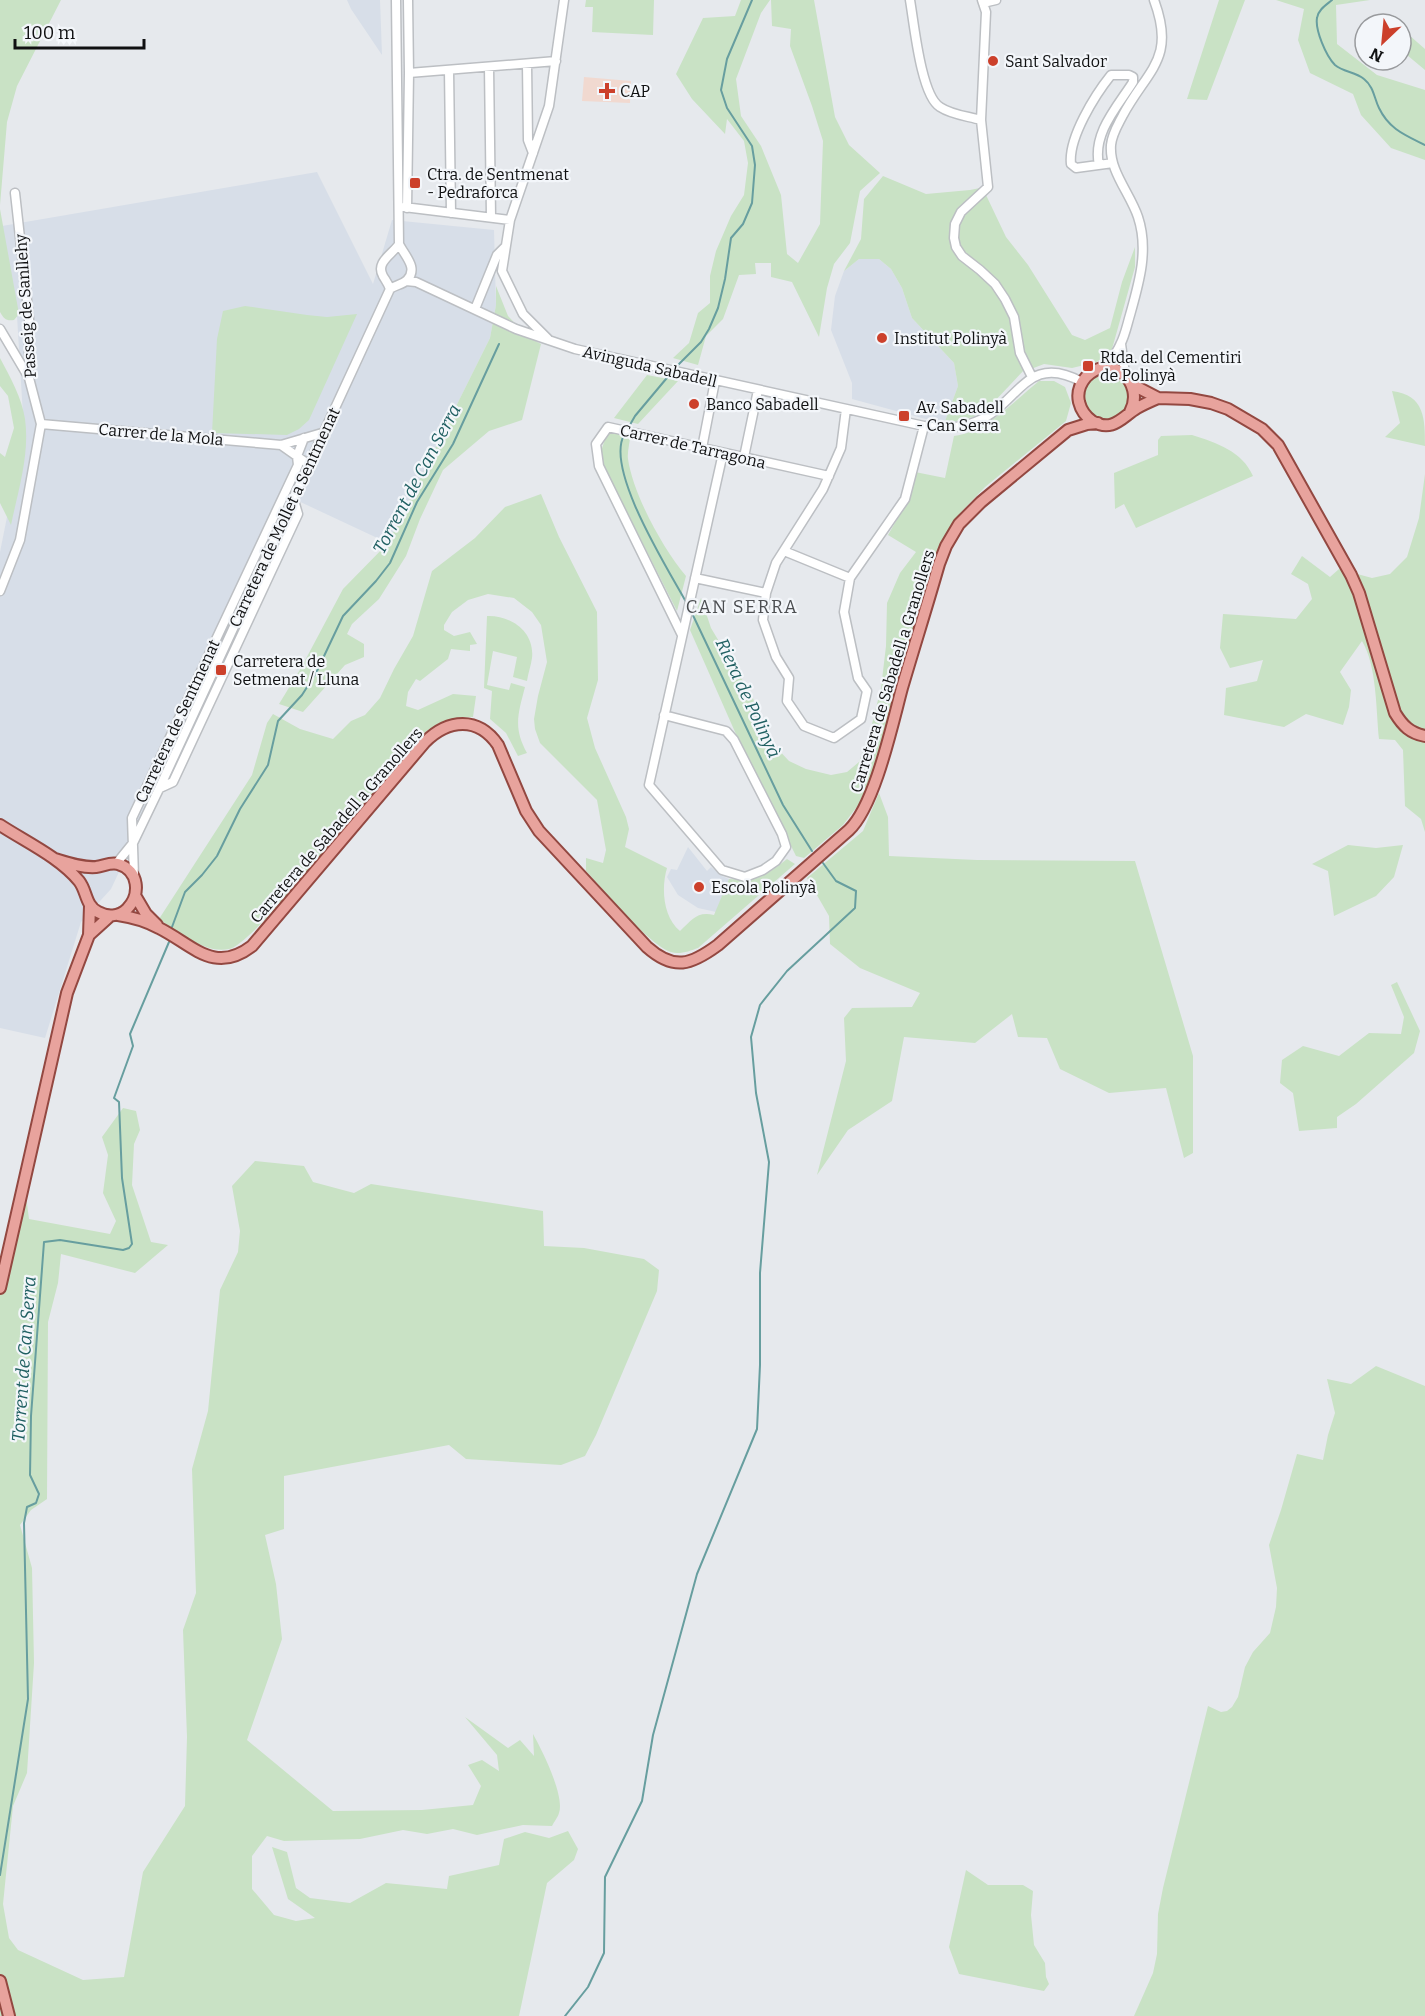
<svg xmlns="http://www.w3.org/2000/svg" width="1425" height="2016" viewBox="0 0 1425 2016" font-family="Bitter,serif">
<rect width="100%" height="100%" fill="#e6e9ed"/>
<path fill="#d7dee8" d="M347 0H380L382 55 351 9Z
M317 172 373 284 392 220 494 230 496 305 490 338 388 543 294 499 111 889 81 922 45 1038 0 1028V552L24 432 17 316 2 226Z
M859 259H879L891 269 902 288 912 318 954 363 958 386 944 424 852 399V383L831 330 835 296 844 271Z
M688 847 707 871 711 867 722 876 729 879 716 912 698 908 678 895 667 877 671 869 677 870Z"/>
<path fill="#f1d9d0" d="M584 77 631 81 630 103 582 101Z"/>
<path fill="#c9e2c5" d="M0 0H61L17 86 7 122 0 205Z
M586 0H654L653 35 592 32 593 7H585Z
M741 0H770L761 13 736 79 741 116 761 146 781 195 787 254 798 263 820 224 823 141 812 106 790 46 791 29 772 26 771 0H814L835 117 849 145 880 173 860 191 850 243 834 264 827 288 819 337 792 282 771 277V263H755L756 274 739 275 723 319 706 336 698 365 673 358 689 343 698 313 710 303V276L716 251 731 216 744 195 748 163 744 141 727 119 725 134 692 99 676 74 703 18 735 16Z
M1219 0H1245L1207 100 1187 99Z
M1276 0H1370L1336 5 1337 44 1377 75 1425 90V160L1391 148 1361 115 1353 94 1310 73 1298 40 1304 9Z
M1401 28 1425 49V70L1401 50Z
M883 176 926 194 970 190 985 187 958 211 951 240C972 264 1000 287 1011 318 1017 334 1020 352 1025 369L992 404 973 417 944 424 958 386 954 363 912 318 902 288 891 269 879 259H859L844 271 861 239 864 199Z
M986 195 1006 237 1028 265 1072 335 1085 340 1110 328 1122 282 1135 247V267L1112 349 1097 362 1072 368 1044 364 1031 369 1023 352 1017 316 959 244C955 220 969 209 986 195Z
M0 209 19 314 14 320C6 321 4 319 0 312Z
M496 286 508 316 528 337 541 344 522 420 489 431 443 470 420 519 406 556 379 599 352 624 347 634 364 644V657L345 665 303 712 279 704 301 668 343 589 388 543 490 338 496 305Z
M245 306 307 315 327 317 357 314 309 420 299 429 287 435 212 433 217 339 223 311Z
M0 358C10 377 22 398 25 419 30 454 18 491 11 525L0 503V453L5 457 14 428 8 396 0 386Z
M1084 396a23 23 0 1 1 46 0a23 23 0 1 1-46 0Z
M647 375 678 381 638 424 614 418Z
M1039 381H1054L1065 387 1071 403 1066 421 985 487 961 512 946 538 911 642 872 773 859 804 843 825 804 858 796 856 739 741 690 630 701 598 711 628 753 698 767 744 775 746 789 761 806 769 831 775 847 772 859 762 870 732 881 688 886 646 887 603 900 573 916 552 888 535 907 502 915 472 945 478 954 436C987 432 1014 401 1039 381Z
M1392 391C1425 395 1425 419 1425 446L1385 437 1400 423Z
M616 433 630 436C630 443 627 452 628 459 633 494 663 549 686 576L677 611 602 463V448L607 434Z
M1192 435C1217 443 1242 451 1253 476L1136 528 1124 504 1115 509 1114 473 1158 455V440L1161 436Z
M1425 474V832L1421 819 1405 806 1403 750 1395 740 1379 739C1376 710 1377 666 1362 641L1340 672 1351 690 1349 707 1343 725 1306 714 1284 727 1224 715 1226 688 1257 681 1263 660 1230 668 1220 648 1223 614 1296 619 1312 599 1308 584 1291 574 1302 556 1330 577 1339 569 1372 578 1390 574 1407 557 1419 518Z
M541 494 559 537 597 612 598 680 587 718 595 748 626 817 629 829 625 847 667 868C661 888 663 917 680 931 692 920 697 911 714 915L729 879C758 881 764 877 787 859L795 864 698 948C690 951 679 955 671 952 650 946 603 889 586 871V858L603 863 606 850 597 800 540 743 535 729 534 719 538 696 547 662 541 625 532 612 514 598 488 594 468 600 452 612 444 625V630L454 636 470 632 477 644 470 645V651L451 649 448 659 420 681 416 679 408 692 406 706 418 710 453 694 476 696 473 717C450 719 440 720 422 735 396 766 255 945 229 949 205 954 178 932 159 919L252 775 267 723 273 714 300 729 333 739 351 721 365 715 380 698 394 669 413 636 432 571 475 538 505 507Z
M487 616C510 615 535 631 532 658 531 666 528 673 527 681L513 677 517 657 493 651 487 685 509 690 511 683 525 687C518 714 513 728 527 753L518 756 506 733 490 719 492 691 484 688Z
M879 793 888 817 889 856 977 860 1135 861 1193 1056V1153L1184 1158 1166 1088 1109 1093 1060 1069 1047 1038 1018 1037 1012 1014 975 1043 904 1037 892 1101 848 1130 817 1175 846 1061 844 1018 852 1008 912 1007 920 993 860 968 830 944 829 916 807 878 863 831Z
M1348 845 1376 848 1403 845 1394 877 1376 896 1334 916 1328 871 1312 864Z
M1397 982 1420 1031 1414 1053 1356 1104 1337 1117V1128L1299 1131 1293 1093 1280 1083 1282 1060 1303 1046 1339 1056 1369 1033 1401 1034 1404 1017 1391 985Z
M123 1108 136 1111 140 1130 134 1144 132 1185 151 1242 168 1245 135 1273 61 1254 58 1283 48 1322 47 1499 31 1510 20 1525 32 1568 34 1663 27 1773 13 1806 3 1904 9 1938 18 1950 83 1980 124 1977 143 1872 185 1806 187 1737 183 1630 196 1593 192 1469 208 1411 220 1290 238 1252 240 1231 232 1186 255 1161 304 1166 313 1182 354 1193 371 1184 543 1211 544 1246 584 1248 644 1259 659 1270 657 1291 596 1435 585 1456 561 1465 466 1459 449 1445 284 1476V1529L265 1535 276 1584 282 1639 247 1740 333 1811 422 1810 473 1805 481 1786 468 1765 482 1760 499 1771 497 1755 465 1717 508 1748 520 1740 534 1756 533 1734C542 1750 565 1796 559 1813 558 1817 554 1822 552 1826L523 1825 477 1835 453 1829 427 1834 403 1830 360 1839 284 1841 267 1836 252 1856V1889L274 1915 296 1921 315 1918 288 1899 272 1847 287 1852 296 1888 310 1898 350 1903 386 1883 447 1889 449 1876 499 1865 504 1839 525 1832 549 1838 568 1831 578 1849 574 1860 547 1883 519 2016H0V1276L9 1277 26 1196 29 1219 110 1234 116 1221 103 1193 108 1155 102 1137Z
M1376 1366 1425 1386V2016H1134L1153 1973 1157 1954 1158 1914 1163 1888 1208 1706 1221 1712 1227 1711 1232 1707 1238 1697 1245 1667 1253 1652 1270 1633 1276 1607 1277 1588 1269 1545 1281 1510 1297 1454 1323 1460 1328 1435 1335 1413 1327 1379 1351 1384Z
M966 1870 988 1885H1023L1033 1891 1031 1915 1034 1945 1045 1963 1046 1977 1049 1984 1044 1991 959 1974 949 1947Z"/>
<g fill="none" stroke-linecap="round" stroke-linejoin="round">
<path stroke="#679e9f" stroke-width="2" d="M1332 0C1326 5 1318 10 1317 18 1315 30 1326 56 1335 65 1343 72 1356 72 1364 79 1374 87 1374 98 1379 108 1389 129 1405 135 1425 145
M675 368 701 342 709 329 718 308 725 279 731 238 743 224 752 203 755 165 752 146 727 108 721 90 727 59 752 0
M627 430 635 416 671 373
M624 435C605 470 668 569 686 602
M690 609 783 805 812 851
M172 927 185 892 202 875 217 856 240 809 268 765 278 721 302 695 316 673 343 616 376 581 390 563 417 502 453 444 499 344
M0 1875 28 1699 24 1523 27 1507 36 1503 39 1494 30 1475 31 1416 44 1242 60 1240 123 1250 129 1248 132 1244 122 1178 119 1102 114 1098 133 1046 130 1034 169 942
M565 2016 588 1987 604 1953 605 1877 642 1801 653 1735 697 1574 757 1429 760 1365V1273L769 1162 756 1093 751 1037 760 1005 787 971 855 908 856 891 836 881 823 863"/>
<defs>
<path id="minor" d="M910 0C914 23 921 96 940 107 952 115 967 116 981 120
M982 0 986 12 981 120 988 187 961 212 955 224 954 238 956 247 962 256 980 270 995 284 1005 299 1014 317 1020 353 1032 377
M983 3 996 0
M527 64 528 140 533 153
M489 67 491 217
M449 70 451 213
M409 73 556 61
M1099 165C1092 133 1118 106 1133 82V77L1129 75H1111C1095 95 1068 138 1071 164L1076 168 1113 163
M404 207 510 220
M407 208 409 73 408 0
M406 281 416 282 516 329 575 349 924 426C942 428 958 429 975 422 1019 406 1025 351 1082 382
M390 289C388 283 386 281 383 276 375 262 393 254 399 244
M475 309 497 255 505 247
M0 329 29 378
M548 339 523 314 502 271 510 220 549 106 564 0
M1121 344 1125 374
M1105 368C1110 361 1116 354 1120 345 1125 336 1127 325 1130 315 1139 283 1149 250 1138 217 1130 193 1109 171 1111 145 1112 134 1118 125 1123 115 1148 69 1176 59 1154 0
M846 409 841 448 823 489 776 563 766 593 763 620 776 657 789 678 787 701 804 726 834 738 861 719 867 691 858 678 844 612 850 578 905 499 924 426
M41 424 281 445 322 433
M281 445 308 464
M702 448 715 381
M744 457 758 390
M784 551 850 578
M695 578 766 593
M0 591 20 540 41 424 29 378V318L15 193
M682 635 599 466 596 444 608 427 829 476
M664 715 726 731 734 740 782 834 786 847 776 861 763 870 745 877 722 870 649 785 723 453
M160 788 173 782 298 514 293 497
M116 864 133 843 159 789 390 289C395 285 402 285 407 280 419 268 404 255 399 244L396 0
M134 876 132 818 298 465 297 456 304 438"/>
<path id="major" d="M1133 385 1158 398 1190 399 1211 403 1228 409 1262 429 1278 445 1351 575 1359 593 1395 713C1403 726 1410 733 1425 736
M1130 412C1146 382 1110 352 1086 377 1080 384 1077 393 1079 402 1081 410 1085 416 1092 421 1113 433 1122 417 1137 408 1144 404 1151 401 1158 398
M0 825C26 842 59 857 79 881 87 891 85 905 98 912 107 917 119 917 127 909 141 895 139 870 118 864 110 862 104 866 96 867 82 868 68 863 55 859
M136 897 146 914 157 925
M118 915C132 917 146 921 159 928 193 945 214 975 252 946L425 742C448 719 478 716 498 745L526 811 539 831 647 947C674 971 691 965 718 945L849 830C875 805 892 725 902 688 914 647 927 606 939 564L946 546 959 524 981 502 1068 430 1087 424 1098 423
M89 935 110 916
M0 1288 67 993 89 935 90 906
M0 1981 9 2016"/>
</defs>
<use href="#minor" stroke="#bcbfc3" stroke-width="11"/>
<use href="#major" stroke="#934841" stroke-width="14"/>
<use href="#minor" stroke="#fff" stroke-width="8"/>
<use href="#major" stroke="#e8a39d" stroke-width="10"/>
</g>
<g fill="#cc402b" stroke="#f3f6fa" stroke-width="2">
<circle cx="993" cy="61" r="6"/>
<path d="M604 82h6v6h6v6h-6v6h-6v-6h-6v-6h6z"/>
<rect x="409" y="177" width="12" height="12" rx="3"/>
<circle cx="882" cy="338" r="6"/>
<rect x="1082" y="360" width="12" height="12" rx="3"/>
<circle cx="694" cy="404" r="6"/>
<rect x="898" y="410" width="12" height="12" rx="3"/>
<rect x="215" y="664" width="12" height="12" rx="3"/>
<circle cx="699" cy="887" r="6"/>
</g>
<g text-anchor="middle" stroke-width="4.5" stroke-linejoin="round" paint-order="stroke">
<g font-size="16" fill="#101112" stroke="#f3f6fa" text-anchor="start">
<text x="1005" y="67">Sant Salvador</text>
<text x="620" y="97">CAP</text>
<text x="427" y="180">Ctra. de Sentmenat<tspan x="427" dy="18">- Pedraforca</tspan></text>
<text x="894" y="344">Institut Polinyà</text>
<text x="1100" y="363">Rtda. del Cementiri<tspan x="1100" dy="18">de Polinyà</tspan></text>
<text x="706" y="410">Banco Sabadell</text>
<text x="916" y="413">Av. Sabadell<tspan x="916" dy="18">- Can Serra</tspan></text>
<text x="233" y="667">Carretera de<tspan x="233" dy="18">Setmenat / Lluna</tspan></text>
<text x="711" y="893">Escola Polinyà</text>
</g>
<g font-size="16" fill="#101112" stroke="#f3f6fa">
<text transform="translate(25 306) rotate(-94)" y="6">Passeig de Sanllehy</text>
<text transform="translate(650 366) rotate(13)" y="6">Avinguda Sabadell</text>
<text transform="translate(161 434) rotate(5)" y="6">Carrer de la Mola</text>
<text transform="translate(693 446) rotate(13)" y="6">Carrer de Tarragona</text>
<text transform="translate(284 517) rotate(-65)" y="6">Carretera de Mollet a Sentmenat</text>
<text transform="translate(892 671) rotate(-73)" y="6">Carretera de Sabadell a Granollers</text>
<text transform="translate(177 721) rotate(-65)" y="6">Carretera de Sentmenat</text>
<text transform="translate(336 825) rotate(-49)" y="6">Carretera de Sabadell a Granollers</text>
</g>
<g font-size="18" font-style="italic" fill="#206062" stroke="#f3f6fa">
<text transform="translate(417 479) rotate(-62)" y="6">Torrent de Can Serra</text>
<text transform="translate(748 698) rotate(65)" y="6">Riera de Polinyà</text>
<text transform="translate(24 1359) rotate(-86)" y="6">Torrent de Can Serra</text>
</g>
<g font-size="18" letter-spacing="1.5" fill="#4c4e51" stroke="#f3f6fa">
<text x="742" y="613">CAN SERRA</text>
</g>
</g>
<g transform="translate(1383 42) rotate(206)"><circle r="28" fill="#f3f6fa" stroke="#989a9d" stroke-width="1.5"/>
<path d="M0-4.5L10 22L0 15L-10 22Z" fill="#cc402b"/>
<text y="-9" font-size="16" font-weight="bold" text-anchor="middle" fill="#101112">N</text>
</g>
<path d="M15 39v9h129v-9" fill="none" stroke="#101112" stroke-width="3"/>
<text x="24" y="39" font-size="18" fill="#101112" stroke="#f3f6fa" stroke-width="4.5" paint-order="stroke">100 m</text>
</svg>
